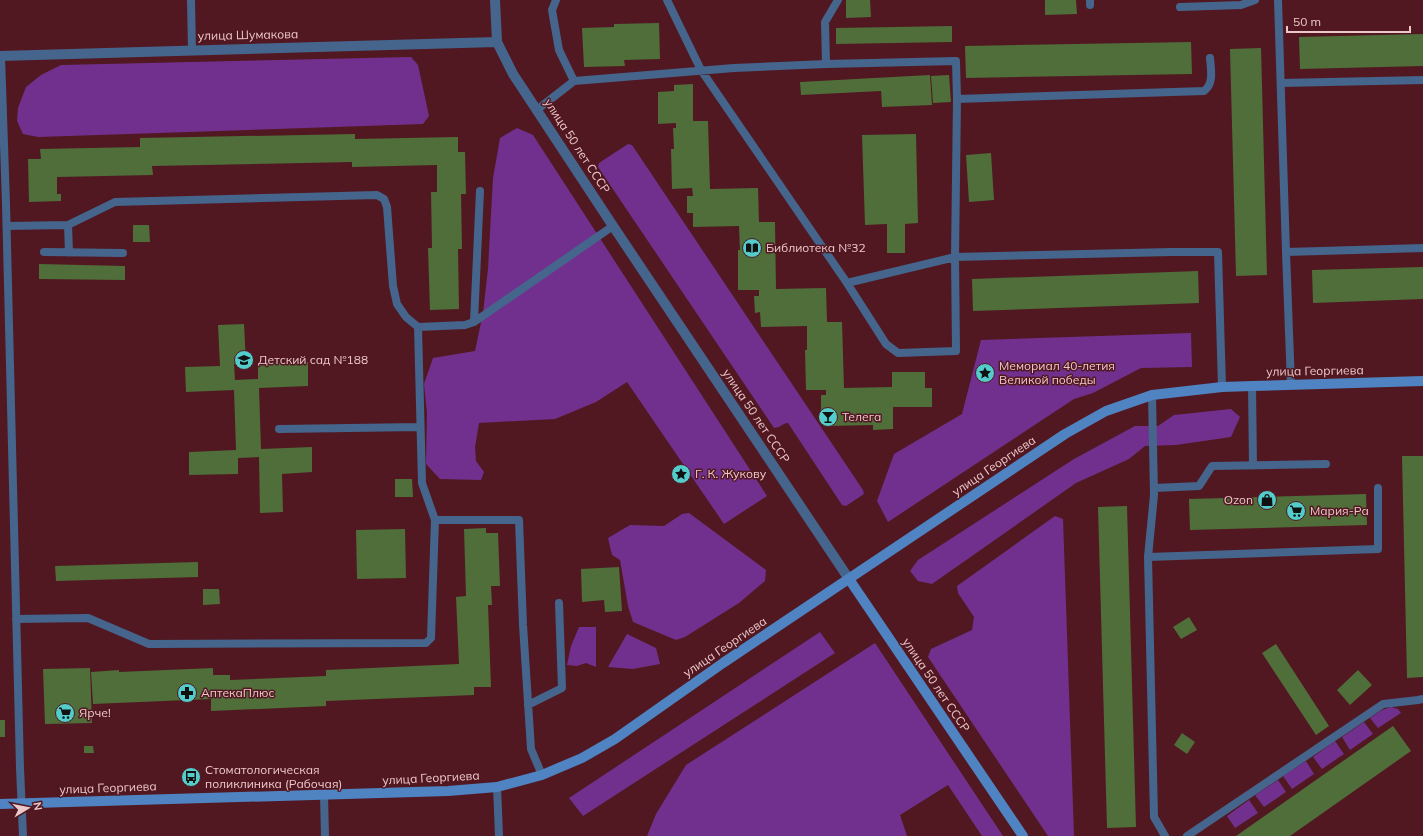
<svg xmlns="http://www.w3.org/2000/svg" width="1423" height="836" viewBox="0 0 1423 836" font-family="Mulish,sans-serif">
<rect width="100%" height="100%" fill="#511821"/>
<path fill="#71308d" d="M411 57 418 65 429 116 423 124 38 137 23 134 17 121 18 108 26 87 41 75 61 65Z
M517 128 533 135 767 496 724 524 627 382 596 402 555 419 479 423 475 447 476 461 484 472 481 480 440 479 426 464 427 413 424 384 433 358 475 351 483 313 488 269 493 178 500 138Z
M628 144 632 145 863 490 864 494 846 506 842 505 788 423C783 423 780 428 774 428L598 167 599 163Z
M1191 333 1192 367 1141 368 1093 393 1074 399 888 522 877 501 894 454 962 414 981 340Z
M1231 409 1240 417 1231 437 1176 445 1145 446 1129 459 1076 483 932 584 918 581 910 571 918 560 1074 459 1135 426H1158L1174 415Z
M689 513 766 570 765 581 739 603 685 637 676 640 633 622 628 606 620 560 612 555 608 538 630 525 664 526 682 514Z
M1055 516 1063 519 1074 836H1048L928 657 931 649 972 630 974 617 958 593 957 586Z
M579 627H596V667L586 663 577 666 567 665 571 646Z
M820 632 835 653 583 816 569 798Z
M627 634 656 648 660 664 633 669 608 667Z
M875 643 1003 836H982L948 785 900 815 907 836H647L656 814 686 765Z
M1391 707 1398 709 1401 713 1378 728 1370 718 1382 710Z
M1364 722 1373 734 1350 750 1342 737Z
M1335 741 1344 754 1322 769 1313 757Z
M1306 761 1314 774 1292 789 1283 776Z
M1278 780 1286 792 1264 807 1255 795Z
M1249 800 1258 813 1235 828 1227 816Z"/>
<path fill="#4f6e3a" d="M846 0H870L871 17 846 18Z
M1045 0H1076L1077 14 1045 15Z
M659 23 660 59 624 60 625 66 584 67 582 28 614 27V24Z
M952 26V42L836 44V28Z
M1423 34V66L1300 69 1299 37Z
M1191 42 1192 74 966 78 965 46Z
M1261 48 1267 275 1236 276 1230 49Z
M930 75 932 105 882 107 881 91 801 95 800 82Z
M949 75 951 102 933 103 931 76Z
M693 84V121H708L710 189 758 188 759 222H775L776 289 826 288 827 322H842L844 388 892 387V372H925V388H932V407H893V429L873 430V425L827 426V411H821V395H826V390H806L805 350H807V326L761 327 760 312 755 313 754 296H759V290H738V250H740L739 226 693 227V213H687V196H693L692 188 672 189 671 149H674L673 128H676V123L658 124V92L674 91V85Z
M355 134V139L458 137V152H465L466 194H461L462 249H458L459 309 430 310 428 248H432L431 192H437V165L352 167V162L152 166 153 175 57 177V194H61V201L29 202 28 159H41L40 149 140 147V138Z
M916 134 918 223 905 224V253H887V224L865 225 862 135Z
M991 153 994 200 969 202 966 155Z
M133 225H149L150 242H133Z
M39 264 125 266V280L39 279Z
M1423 267V299L1313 303 1312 270Z
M1198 271 1199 303 973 311 972 279Z
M244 324 246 364H234L235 380 258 379V364L308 362V386L259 388 261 449 312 447V472L282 474 283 512 260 513 259 457 238 458V474L189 475V452L236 450 234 390 186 392 185 367 220 366 218 325Z
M1402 456H1423V677L1407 678Z
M395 479H412L413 497H395Z
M1366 494 1367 525 1190 530 1189 499Z
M1127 506 1136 827 1107 828 1098 507Z
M486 528V533H498L500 586H491L492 605H488L491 687H474V695L326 701V706L211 711V699L93 704 91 672 119 670V672L213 668V675H230V680L326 676V670L459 664 456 597 466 596 464 529Z
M405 529 406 578 357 579 356 530Z
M198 562V577L56 581 55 566Z
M619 567 622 611 605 612 604 600 582 602 581 569Z
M203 589H219L220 604 203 605Z
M1189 617 1197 630 1181 639 1173 627Z
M1276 644 1329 726 1316 735 1262 653Z
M90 668 92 723 45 724 43 669Z
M1358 670 1372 685 1350 705 1337 690Z
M0 720H5V737H0Z
M1393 726 1411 751 1290 836H1236Z
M1182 733 1195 742 1187 754 1174 745Z
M84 746H93L94 753H84Z"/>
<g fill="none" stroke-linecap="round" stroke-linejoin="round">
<path stroke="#45658c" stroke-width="8" d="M191 0 192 50
M556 0 552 10 559 50 574 81
M667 0 701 70 847 283 955 257 1172 252H1218L1222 387
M1090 0V5
M1278 0 1286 252 1423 248
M1180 7 1241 5 1255 0
M1 56 6 204 20 768 23 836
M826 64 825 22 838 0
M1281 83 1423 80
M957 99 1204 91C1214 84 1211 70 1210 58
M538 109 574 81 734 68 826 64 956 61 957 99 955 257 956 351 898 353 886 344 847 283
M68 225 69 253
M7 226 68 225 115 202 377 195 384 199 387 207 393 286 397 304 406 317 418 327 465 325 474 322 613 226
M44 252 123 253
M1286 252 1291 385
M474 322 480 191
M418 327 422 483 435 520
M1252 386 1253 466
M1152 395 1154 495 1148 557 1154 817 1165 836
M279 429 420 427
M1154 488 1199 486 1212 466 1326 464
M1148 557 1378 549V488
M16 619 88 618 149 644 426 643 431 638 435 520H519L523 625 531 749 542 775
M528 705 562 688 559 603
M497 787 499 836
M324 795 325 836
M1187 836 1383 704 1418 700 1423 699"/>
<path stroke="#45658c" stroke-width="10" d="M495 0 497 42 513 74 613 226 849 579
M0 56 497 42"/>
<path stroke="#4f83c1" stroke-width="10" d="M849 579 1023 836
M0 804 448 791 497 787 542 775 582 758 615 739 723 663 1065 434 1106 411 1152 395 1222 387 1252 386 1423 381"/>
</g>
<defs>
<symbol id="library-disc" viewBox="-11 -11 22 22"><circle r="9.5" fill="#52cdcb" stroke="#511821"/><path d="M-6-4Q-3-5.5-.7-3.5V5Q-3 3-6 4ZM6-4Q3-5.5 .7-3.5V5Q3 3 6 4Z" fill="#111"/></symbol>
<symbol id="school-disc" viewBox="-11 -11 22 22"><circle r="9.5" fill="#52cdcb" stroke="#511821"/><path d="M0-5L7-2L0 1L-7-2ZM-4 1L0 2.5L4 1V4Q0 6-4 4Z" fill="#111"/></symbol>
<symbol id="sight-disc" viewBox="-11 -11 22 22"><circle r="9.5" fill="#52cdcb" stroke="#511821"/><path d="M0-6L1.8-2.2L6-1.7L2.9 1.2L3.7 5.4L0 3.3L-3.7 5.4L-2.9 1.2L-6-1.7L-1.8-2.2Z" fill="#111"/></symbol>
<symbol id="bar-disc" viewBox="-11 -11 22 22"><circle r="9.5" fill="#52cdcb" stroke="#511821"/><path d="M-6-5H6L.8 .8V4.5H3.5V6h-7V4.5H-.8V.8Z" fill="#111"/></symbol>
<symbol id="shop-disc" viewBox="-11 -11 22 22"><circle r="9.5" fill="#52cdcb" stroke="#511821"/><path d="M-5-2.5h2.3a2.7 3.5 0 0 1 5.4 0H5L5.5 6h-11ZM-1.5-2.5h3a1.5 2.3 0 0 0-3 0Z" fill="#111"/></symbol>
<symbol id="supermarket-disc" viewBox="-11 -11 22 22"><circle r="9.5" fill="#52cdcb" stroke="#511821"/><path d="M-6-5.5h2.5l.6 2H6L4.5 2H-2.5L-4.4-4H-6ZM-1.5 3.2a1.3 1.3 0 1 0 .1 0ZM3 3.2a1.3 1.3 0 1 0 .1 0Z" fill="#111"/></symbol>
<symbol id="pharmacy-disc" viewBox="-11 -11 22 22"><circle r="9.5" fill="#52cdcb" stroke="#511821"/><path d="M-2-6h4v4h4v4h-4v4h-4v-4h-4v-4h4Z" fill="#111"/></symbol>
<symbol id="bus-disc" viewBox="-11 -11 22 22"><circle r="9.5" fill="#52cdcb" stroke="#511821"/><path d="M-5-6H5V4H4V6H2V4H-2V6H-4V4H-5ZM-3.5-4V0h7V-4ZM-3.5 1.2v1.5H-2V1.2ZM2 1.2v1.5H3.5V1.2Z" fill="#111"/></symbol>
</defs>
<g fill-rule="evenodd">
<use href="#library-disc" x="741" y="237" width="22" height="22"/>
<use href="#school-disc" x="233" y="349" width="22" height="22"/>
<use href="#sight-disc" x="974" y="362" width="22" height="22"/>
<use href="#bar-disc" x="817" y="406" width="22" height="22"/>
<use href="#sight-disc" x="670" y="463" width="22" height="22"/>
<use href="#shop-disc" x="1256" y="489" width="22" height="22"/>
<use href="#supermarket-disc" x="1285" y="500" width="22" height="22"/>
<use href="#pharmacy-disc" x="176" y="682" width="22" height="22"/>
<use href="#supermarket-disc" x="54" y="702" width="22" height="22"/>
<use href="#bus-disc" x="180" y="766" width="22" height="22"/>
</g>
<g text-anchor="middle" stroke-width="3" stroke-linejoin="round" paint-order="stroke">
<g font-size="12" fill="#edc8ca" stroke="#511821">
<text transform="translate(248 35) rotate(-1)" y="4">улица Шумакова</text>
<text transform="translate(577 146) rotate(57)" y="4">улица 50 лет СССР</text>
<text transform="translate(1315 371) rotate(-1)" y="4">улица Георгиева</text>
<text transform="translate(756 416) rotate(56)" y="4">улица 50 лет СССР</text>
<text transform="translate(994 466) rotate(-34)" y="4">улица Георгиева</text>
<text transform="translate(725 647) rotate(-34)" y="4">улица Георгиева</text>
<text transform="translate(936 685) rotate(56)" y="4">улица 50 лет СССР</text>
<text transform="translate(431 778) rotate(-3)" y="4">улица Георгиева</text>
<text transform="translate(108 788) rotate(-2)" y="4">улица Георгиева</text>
</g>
<g font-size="12" fill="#edc8ca" stroke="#511821" text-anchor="start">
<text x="766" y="252">Библиотека №32</text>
<text x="258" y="364">Детский сад №188</text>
<text x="999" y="370">Мемориал 40-летия<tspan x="999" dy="14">Великой победы</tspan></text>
<text x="842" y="421">Телега</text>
<text x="695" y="478">Г. К. Жукову</text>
<text x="1253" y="504" text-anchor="end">Ozon</text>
<text x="1310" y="515">Мария-Ра</text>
<text x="201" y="697">АптекаПлюс</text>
<text x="79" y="717">Ярче!</text>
<text x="205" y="774">Стоматологическая<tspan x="205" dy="14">поликлиника (Рабочая)</tspan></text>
</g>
</g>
<g transform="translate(28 808) rotate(80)" stroke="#511821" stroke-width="3" paint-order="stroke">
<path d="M0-3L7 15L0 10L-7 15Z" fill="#edc8ca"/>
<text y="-6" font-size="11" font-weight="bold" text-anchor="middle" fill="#edc8ca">N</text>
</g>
<path d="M1287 26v6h123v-6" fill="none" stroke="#edc8ca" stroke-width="2"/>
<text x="1293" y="26" font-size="12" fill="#edc8ca" stroke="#511821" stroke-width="3" paint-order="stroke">50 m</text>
</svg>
